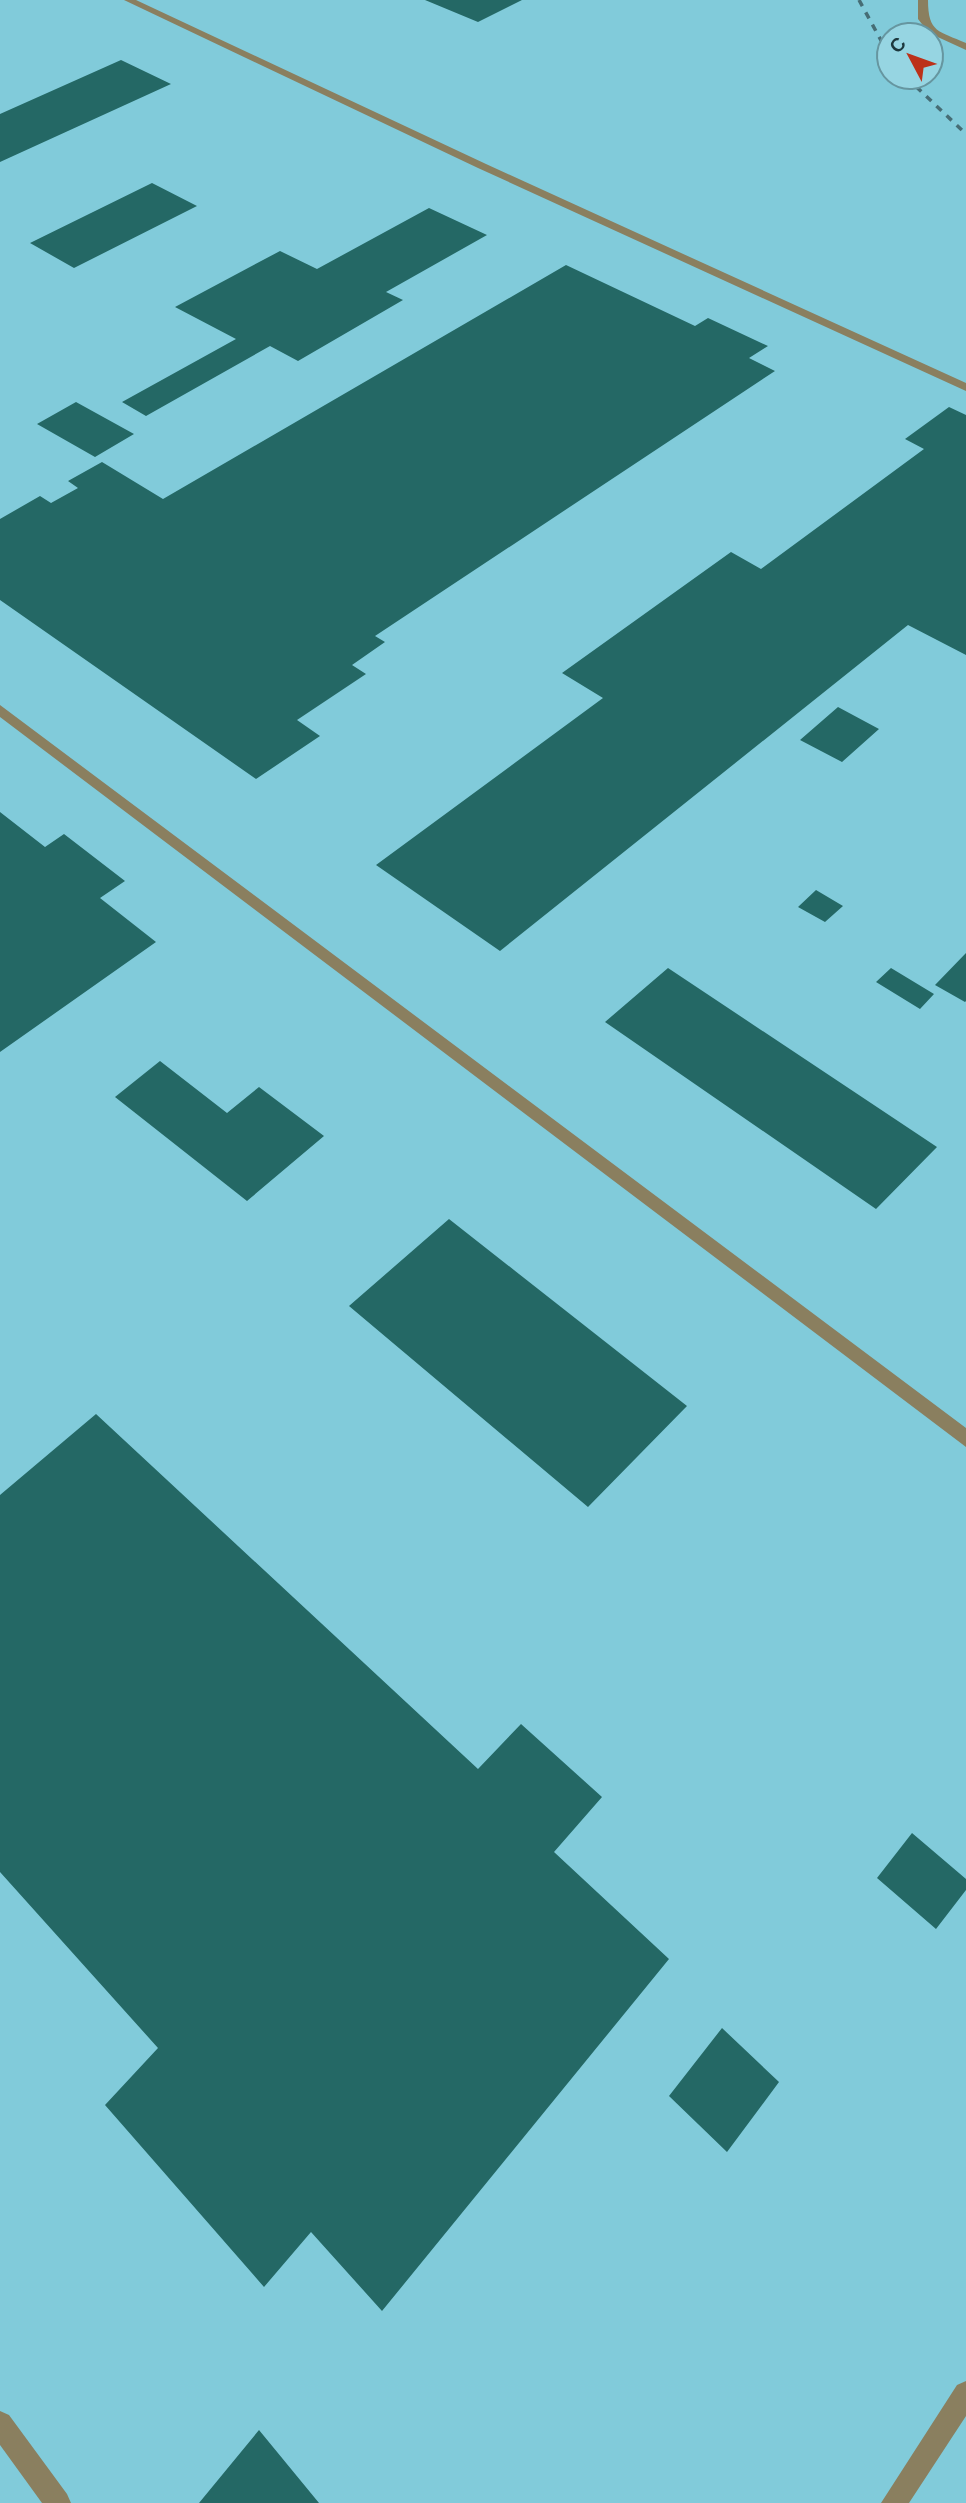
<svg xmlns="http://www.w3.org/2000/svg" width="966" height="2503" viewBox="0 0 966 2503" font-family="'Work Sans',sans-serif">
<rect width="100%" height="100%" fill="#96d5e2"/>
<path fill="#81cbda" fill-rule="evenodd" d="M0 0H966V2503H0ZM889 35H931V77H889Z"/>
<path fill="#246865" d="M425 0H522L478 22Z
M121 60 171 84 0 162V114Z
M152 183 197 206 74 268 30 243Z
M429 208 487 235 386 292 403 300 298 361 270 346 146 416 122 402 236 339 175 307 280 251 317 269Z
M566 265 695 326 708 318 768 346 749 358 775 371 375 636 385 642 352 665 366 674 297 720 320 736 256 779 0 600V519L40 496 51 503 78 488 68 481 102 462 163 499Z
M76 402 134 434 95 457 37 424Z
M949 407 966 415V655L908 625 500 951 376 865 603 698 562 673 731 552 761 569 924 449 905 439Z
M838 707 879 729 842 762 800 740Z
M0 812 45 847 64 834 125 881 100 898 156 942 0 1052Z
M816 890 843 906 825 922 798 907Z
M966 953V1001L965 1002 935 985Z
M668 968 937 1147 876 1209 605 1022Z
M891 968 934 994 920 1009 876 982Z
M160 1061 227 1113 259 1087 324 1136 247 1201 115 1097Z
M449 1219 687 1406 588 1507 349 1306Z
M96 1414 478 1769 521 1724 602 1797 554 1852 669 1959 382 2311 311 2232 264 2287 105 2105 158 2048 0 1872V1495Z
M912 1833 966 1879V1890L936 1929 877 1878Z
M722 2028 779 2082 727 2152 669 2096Z
M259 2430 319 2503H199Z"/>
<g fill="none" stroke-linecap="round" stroke-linejoin="round">
<path fill="#8a7f5f" fill-rule="evenodd" d="M124 0H136L486 164 966 383V391L478 168Z
M918 0H928C928 33 939 31 966 43V50L929 33 918 19Z
M0 705 966 1428V1447L0 717Z
M966 2381V2416L909 2503H881L957 2385Z
M0 2411 9 2415 67 2494 71 2503H42L0 2445Z"/>
<path stroke="#466d75" stroke-width="3.5" stroke-dasharray="7 7" stroke-linecap="butt" d="M859 0 889 55
M906 77 966 134"/>
</g>
<g transform="translate(910 56) rotate(311)"><circle r="33" fill="#96d5e2" stroke="#6696a0" stroke-width="2"/>
<path d="M0-5L12 26L0 18L-12 26Z" fill="#bc3119"/>
<text y="-10" font-size="19" font-weight="bold" text-anchor="middle" fill="#1d383d">С</text>
</g>
</svg>
